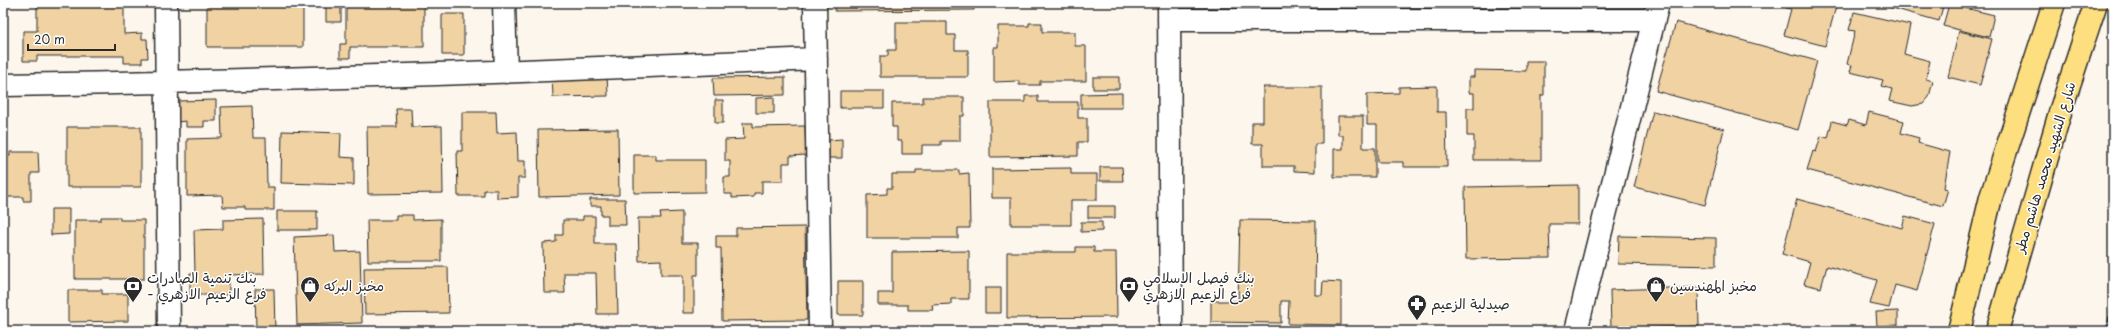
<svg xmlns="http://www.w3.org/2000/svg" width="2116" height="334" viewBox="0 0 2116 334" font-family="'Playpen Sans','Playpen Sans Arabic',sans-serif">
<rect width="100%" height="100%" fill="#fcf6ed"/>
<filter id="ink" filterUnits="userSpaceOnUse"><feTurbulence type="fractalNoise" baseFrequency=".025" numOctaves="2"/><feDisplacementMap in="SourceGraphic" scale="8" xChannelSelector="R" yChannelSelector="G"/><feConvolveMatrix kernelMatrix="1 2 1 2 8 2 1 2 1" color-interpolation-filters="sRGB"/></filter>
<g filter="url(#ink)">
<path fill="#f0d2a3" stroke="#2b2b2b" d="M30 3H124V34L142 33V39H147L148 58H142V63H124V56H37V61H23V31H37V5H30Z
M207 3H303V47H207Z
M326 3H341V22H326Z
M346 3H424V47H350V58H340V44H346Z
M835 3H974V10L835 11Z
M989 3H1093V4L989 5Z
M1787 3H1837L1825 46 1784 35 1791 9 1786 8Z
M1864 3H1944L1939 21 1878 4 1877 7Z
M1949 4 1994 15 1989 37 1943 26Z
M1854 12 1910 25 1904 54 1930 61 1926 79 1933 81 1929 97 1923 104 1912 106 1889 101 1892 89 1881 86 1883 80 1850 72 1852 65 1847 64 1855 31 1849 30Z
M442 14H464V55H442Z
M896 22H947V35H955V50H968V77H880V56H888V50H896Z
M1676 22 1817 61 1798 130 1656 91Z
M1029 23H1042V32H1075V46H1086V81H1040V85H1019V81L994 82V47H998V26H1029Z
M1959 31 1992 39 1980 85 1948 77Z
M1526 61H1544V95H1541V160H1474V136H1467V108H1474V93H1469V77H1474V70L1526 71Z
M607 75 608 96 553 97 552 76Z
M785 77V95L714 96 713 78Z
M1093 77H1119V89H1093Z
M1437 86V112H1446L1447 167H1403V162H1377V125H1367V94L1399 93V87Z
M1263 87H1322V144H1315V172L1294 171V166H1263V144H1252V122H1263Z
M840 91H884V108H840Z
M1122 93V108H1081V94Z
M1025 96H1038V102H1078V118H1087V142H1078V156L990 157V102H1025Z
M774 97V113H756V98Z
M923 97H964V116H960V141H941V145H922V154H902V141H897V127H892V103H923Z
M216 100V121H204V127H186V121L177 122 176 101Z
M715 100H723V123H715Z
M252 106 253 138H266L267 187H274V210H245V207H223L222 195 187 196V139L222 138 221 107Z
M396 109H411L412 127 442 126 443 193 368 194 367 127H397Z
M1653 111 1724 129 1705 205 1634 187Z
M462 112H496L497 133 517 132 518 161H525V178H518V197L497 198V190H484V196H458L457 151H462Z
M1869 112 1904 121 1901 133 1919 138 1918 143 1950 152 1944 188 1948 189 1943 206 1807 170 1813 151 1816 152 1821 136 1828 138 1832 121 1847 125 1849 120 1866 125Z
M1338 116H1363V148H1375V177H1334V149H1343V135H1338Z
M743 123H753V127L805 126 806 155 790 156V163H783V181H762V193H754V197L732 198V194H724V177H730V161H725V140L744 139Z
M67 127H141V187H67Z
M618 129 619 195 539 197 538 130Z
M282 131 341 133 340 157 354 158V185L281 183Z
M842 139V158H829V140Z
M10 152H38L39 173H31V201H23V197H3V156H10Z
M634 155H656V160H705V192L634 193Z
M1100 167H1122L1123 181H1100Z
M1071 168V174H1097V200H1071V225H1011V198H992V169Z
M916 170H959V174L969 173 970 228H958V238H867V195L887 194V188H892V174H916Z
M1578 185V224H1549L1550 258 1466 259 1465 187Z
M590 199H625L626 225H608V215H601V206H590Z
M1797 199 1902 228 1905 216 1935 224 1917 291 1895 285 1889 308 1870 304 1877 280 1827 266 1821 288 1804 284 1810 262 1782 254Z
M1088 206H1115V218H1088Z
M51 209H69V234L51 235Z
M277 211H317V230H277Z
M682 212V243H698V275H694V313H683V275H661V260L639 261 638 218H661L660 213Z
M396 215H413V220L441 219V261H368L367 220H396Z
M583 216H595V244H616L618 314H597L596 273H564L565 293H544L543 243 556 242V235H563V220H583Z
M101 217H120V220H144V279H75V220H101Z
M263 219 264 274 229 275V295H190V273H195L194 230 223 229V220Z
M1240 220 1316 221 1315 295H1322L1323 281 1341 282V325L1288 324 1289 301H1281V323L1211 322V301H1238Z
M1081 222H1102V231L1081 232Z
M805 227 807 320 722 321 721 248H716V236H736V228Z
M334 235 335 252 360 251 362 323 297 325 294 237Z
M1619 236 1716 238V266L1618 264Z
M1076 247H1094V252H1116L1117 317 1007 318V252H1076Z
M969 251V299H951V304L932 305 933 310H908V305H878V293H892V252Z
M448 267 449 313 365 314 364 268Z
M838 281H863V315H838Z
M1698 287 1699 326 1611 329 1610 290Z
M985 288H1001V313H985Z
M255 289H274L275 331H256Z
M68 290H102V294H128V321L68 322Z
M1898 311V325L1877 326 1876 312Z"/>
<g fill="none" stroke-linecap="round" stroke-linejoin="round">
<defs>
<path id="minor" d="M166 3 169 331
M504 3 506 72
M815 3 820 331
M1169 3 1171 331
M1169 20H1654
M3 85C274 81 545 71 816 59
M1576 331 1658 3"/>
<path id="primary" d="M1959 331 1991 197 2054 3
M1997 331 2061 109 2096 3"/>
</defs>
<use href="#minor" stroke="#2b2b2b" stroke-width="25"/>
<use href="#primary" stroke="#2b2b2b" stroke-width="25"/>
<use href="#minor" stroke="#fff" stroke-width="22"/>
<use href="#primary" stroke="#fedf80" stroke-width="22"/>
<path stroke="#2b2b2b" stroke-width="3" stroke-dasharray="6 3" stroke-linecap="butt" d="M2107 331 2113 302"/>
</g>
</g>
<defs>
<symbol id="bank-pin" viewBox="-11 -11 22 30"><path d="M0 17L-7.5 6A9.5 9.5 0 1 1 7.5 6Z" fill="#2b2b2b" stroke="#fff"/><path d="M-6-4H6V4H-6ZM0-2.3a2.3 2.3 0 1 0 0 4.6a2.3 2.3 0 1 0 0-4.6Z" fill="#fff"/></symbol>
<symbol id="shop-pin" viewBox="-11 -11 22 30"><path d="M0 17L-7.5 6A9.5 9.5 0 1 1 7.5 6Z" fill="#2b2b2b" stroke="#fff"/><path d="M-5-2.5h2.3a2.7 3.5 0 0 1 5.4 0H5L5.5 6h-11ZM-1.5-2.5h3a1.5 2.3 0 0 0-3 0Z" fill="#fff"/></symbol>
<symbol id="pharmacy-pin" viewBox="-11 -11 22 30"><path d="M0 17L-7.5 6A9.5 9.5 0 1 1 7.5 6Z" fill="#2b2b2b" stroke="#fff"/><path d="M-2-6h4v4h4v4h-4v4h-4v-4h-4v-4h4Z" fill="#fff"/></symbol>
</defs>
<g fill-rule="evenodd">
<use href="#bank-pin" x="122" y="275" width="22" height="30"/>
<use href="#shop-pin" x="299" y="275" width="22" height="30"/>
<use href="#bank-pin" x="1118" y="275" width="22" height="30"/>
<use href="#shop-pin" x="1645" y="275" width="22" height="30"/>
<use href="#pharmacy-pin" x="1406" y="293" width="22" height="30"/>
</g>
<g text-anchor="middle" stroke-width="3" stroke-linejoin="round" paint-order="stroke">
<g font-size="14" fill="#2b2b2b" stroke="#fff">
<text transform="translate(2045 167) rotate(-73)" y="5">شارع الشهيد محمد هاشم مطر</text>
</g>
<g font-size="14" fill="#2b2b2b" stroke="#fff" text-anchor="start">
<text x="147" y="283">بنك تنمية الصادرات<tspan x="147" dy="16">- فرع الزعيم الازهري</tspan></text>
<text x="1143" y="283">بنك فيصل الاسلامي<tspan x="1143" dy="16">فرع الزعيم الازهري</tspan></text>
<text x="324" y="291">مخبز البركه</text>
<text x="1670" y="291">مخبز المهندسين</text>
<text x="1431" y="309">صيدلية الزعيم</text>
</g>
</g>
<rect width="2116" height="334" fill="none" stroke="#fff" stroke-width="16"/>
<rect x="8" y="8" width="2100" height="318" fill="none" stroke="#2b2b2b" stroke-width="1.5" filter="url(#ink)"/>
<path d="M28 44v6h87v-6" fill="none" stroke="#2b2b2b" stroke-width="2"/>
<text x="34" y="44" font-size="12" fill="#2b2b2b" stroke="#ffffff" stroke-width="3" paint-order="stroke">20 m</text>
</svg>
